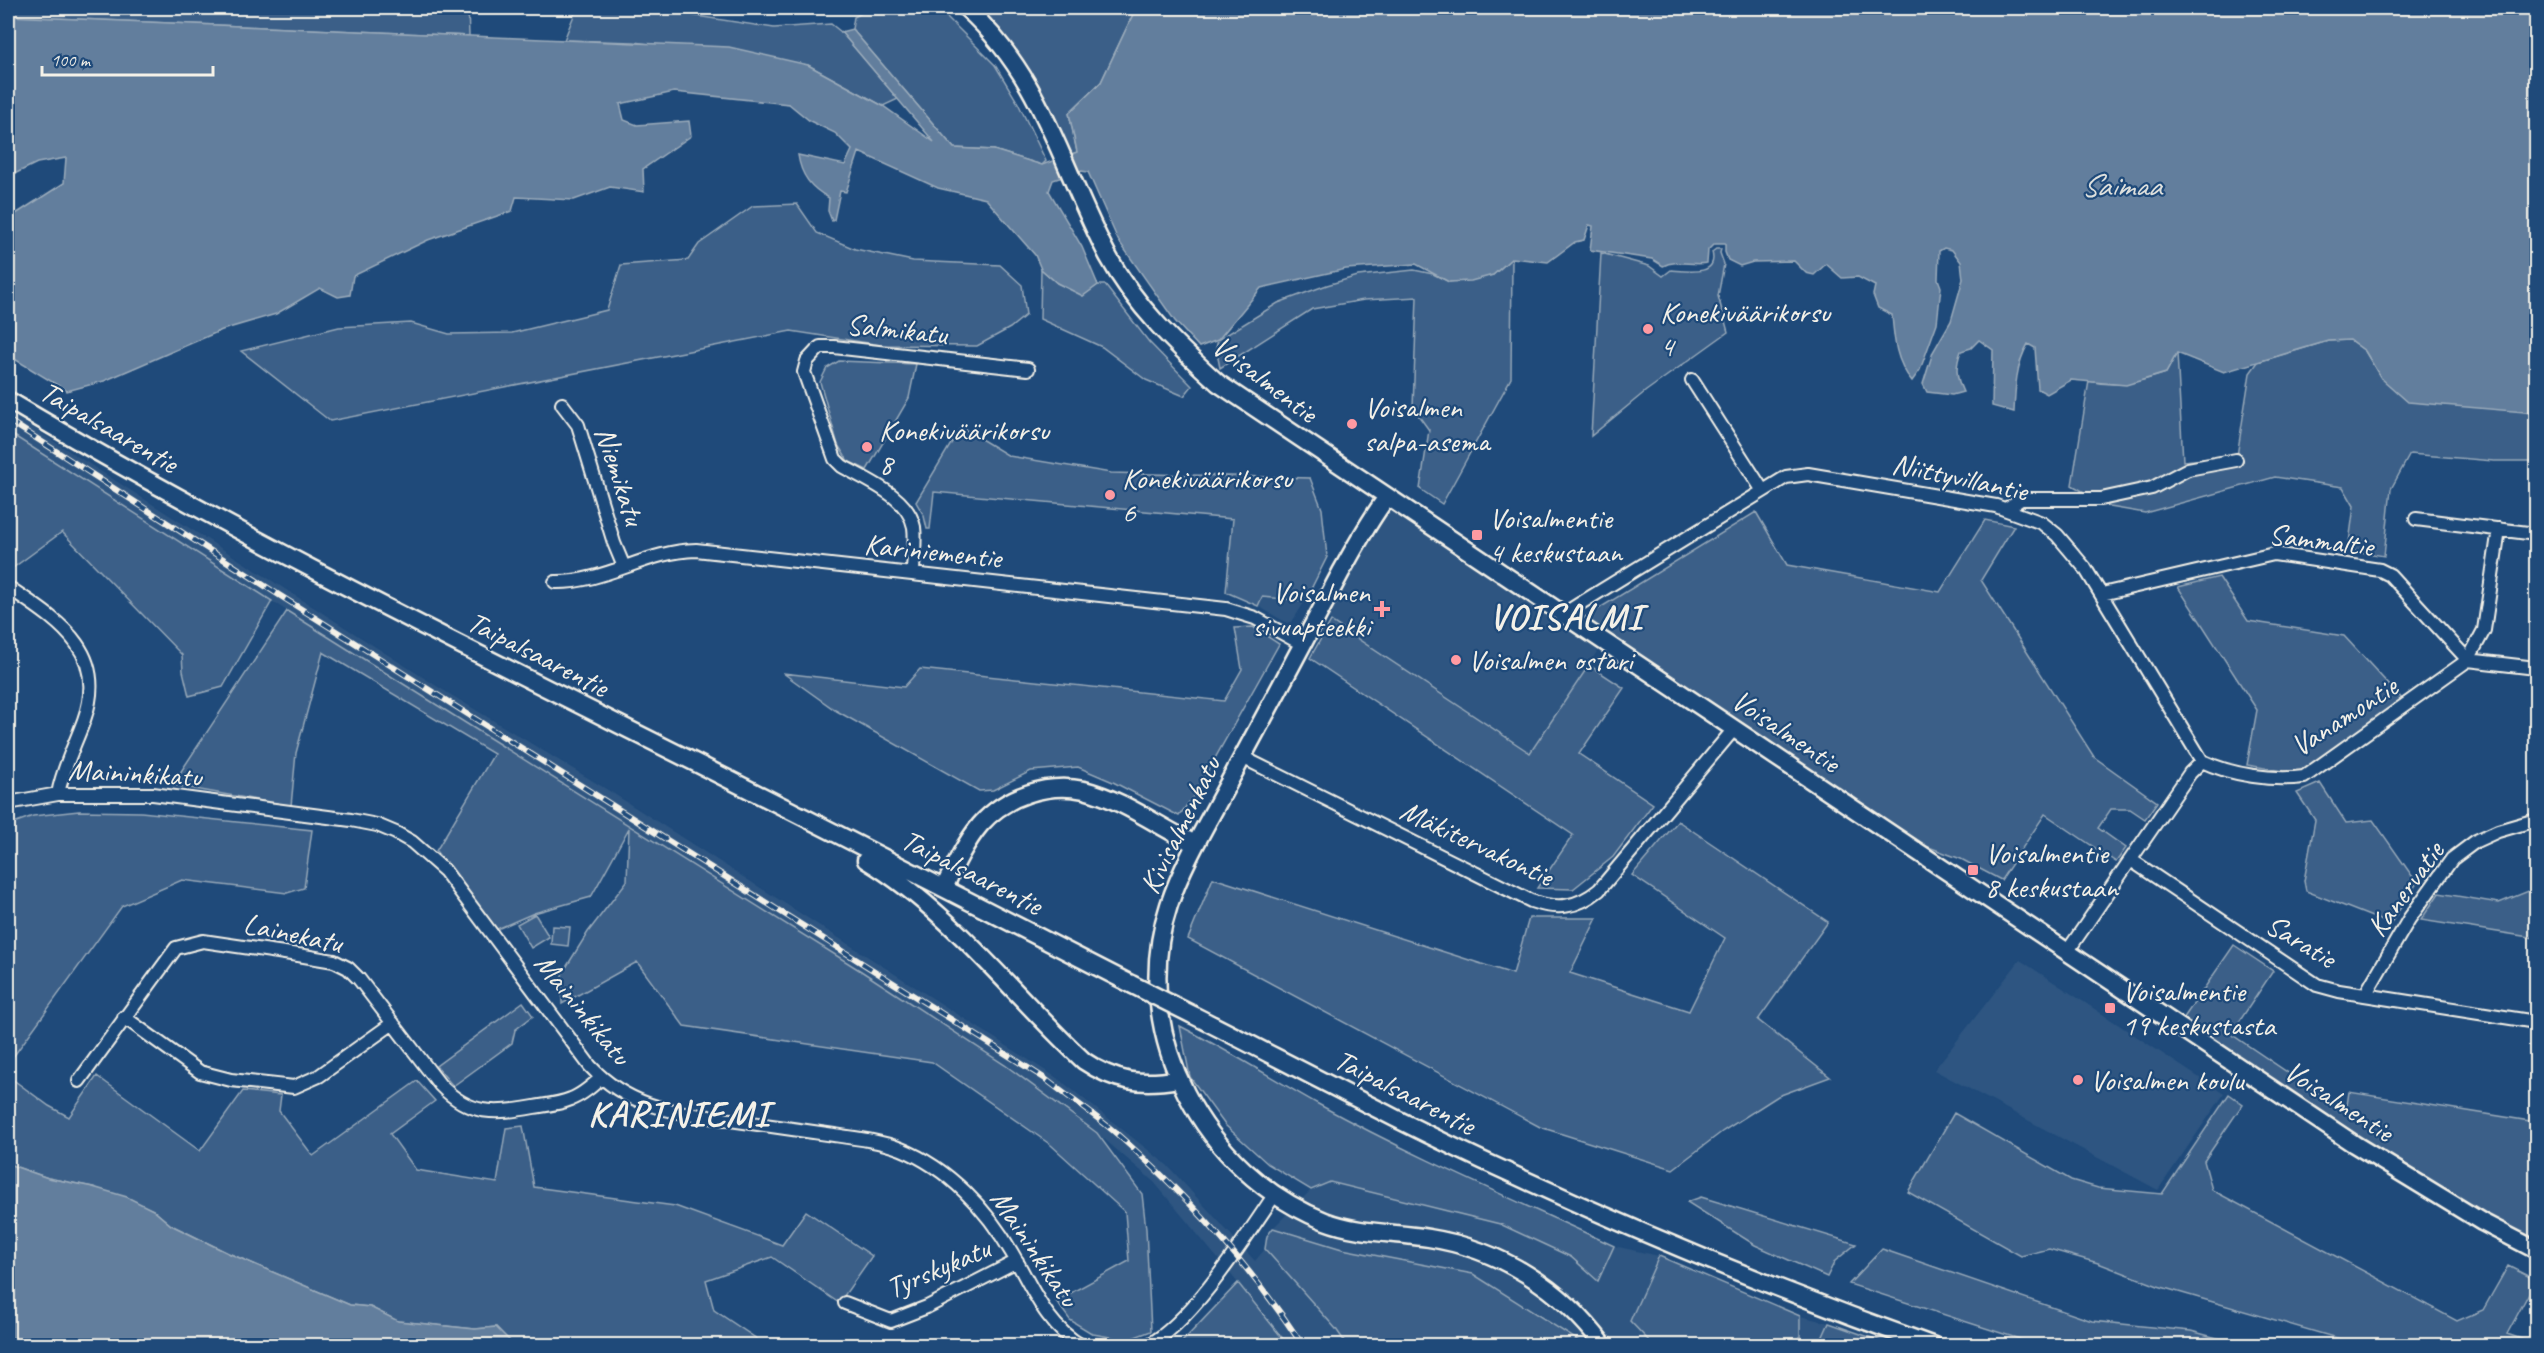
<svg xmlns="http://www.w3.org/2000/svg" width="2544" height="1353" viewBox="0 0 2544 1353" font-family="Caveat,sans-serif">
<rect width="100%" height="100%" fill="#1f4a7a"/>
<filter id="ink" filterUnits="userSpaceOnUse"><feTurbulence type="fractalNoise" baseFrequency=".0167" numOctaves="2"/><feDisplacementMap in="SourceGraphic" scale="12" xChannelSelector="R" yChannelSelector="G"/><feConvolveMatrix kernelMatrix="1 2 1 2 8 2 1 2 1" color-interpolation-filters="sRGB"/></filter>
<g filter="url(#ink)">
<path fill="#2d5581" d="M8 412 438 687 611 792 1060 1080 1167 1165 1255 1261 1265 1249 1336 1329 1347 1345H1288L1238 1283 1154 1182 1097 1133 1005 1065 861 971 287 611 8 432Z
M1387 497 1604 641 1530 753 1319 612Z
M1262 597 1305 601 1292 622 1287 623 1258 606Z
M2020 960 2224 1094 2158 1190 1934 1070Z
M1330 1182 1500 1224 1571 1257 1598 1281 1614 1246 1659 1256 1800 1316 1829 1323 1819 1345H1585L1473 1274 1342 1249 1273 1228 1311 1190Z"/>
<path fill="#3a5f88" stroke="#97a8b8" stroke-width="1.5" d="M8 8H468L469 36 8 16Z
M577 8H645L774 28 831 24 841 32 898 99 883 106 808 65 634 42 564 40Z
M871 8H933L946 16 995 65 1018 103 1046 161 1042 165 994 150 954 148 852 29 854 17Z
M980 8H1136L1101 82 1069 113 1077 152 1070 155C1051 98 1021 51 980 8Z
M797 204 817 233 855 249 913 261 1000 265 1022 285 1026 315 1010 328 977 346 881 345 791 331 330 421 241 351 339 327 411 323 449 334 512 333 607 310 621 265 688 260 699 244 753 206Z
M1716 249H1721L1720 253 1724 264 1718 296 1728 332 1646 391 1591 436 1601 253 1649 266 1663 276 1671 270C1686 271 1719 277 1712 252Z
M1512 258 1511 378 1442 504 1420 489 1429 430 1413 408 1417 297 1364 300 1312 309 1220 368 1216 348 1218 340 1278 303 1327 285 1358 276 1414 270 1433 274 1449 282 1493 275Z
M1041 269 1057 283 1083 295 1098 285H1105L1149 342 1192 386 1184 396 1146 380 1102 347 1040 319Z
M2350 340 2365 351 2381 378 2529 413H2536V461H2494L2410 454 2391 489 2384 556 2348 550 2354 506 2343 487 2275 477 2145 513 2110 507 2072 485 2089 381C2116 388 2140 382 2166 373L2177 353 2183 461 2237 456 2250 373 2258 362 2328 341Z
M839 361 916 364 909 398 867 470 848 461 838 445 820 382 827 368Z
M961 427 1009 456 1111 473 1310 478 1322 509 1327 557 1305 601 1262 597 1258 606 1226 592 1233 519 934 492 930 529H927L924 516 916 502Z
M8 432 272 601 223 687 189 696 183 671 182 655 62 532 10 570 8 568Z
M1756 512 1787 565 1940 592 1985 520 2014 526 1981 580 2094 757 2157 802 2145 819 2130 809H2111L2098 828 2126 848 2116 862 2045 814 2001 880 1961 859 1915 842 1580 620Z
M2219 577 2248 621 2344 636 2402 699 2303 771 2288 772 2247 765 2257 710 2178 587Z
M287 611 861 971 1005 1065 1097 1133 1142 1194 1146 1229 1151 1331 1127 1340 1093 1334 1070 1320 1056 1301 1129 1261 1125 1212 1051 1145 932 1062 684 1026 637 962 562 1004V974L588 932 627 881 629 828 591 897 534 913 495 930 436 851 494 754 323 652 296 753 291 806 172 785Z
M1331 621 1530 753 1589 665 1624 688 1579 754 1653 804 1613 857 1573 889 1537 888 1573 835 1310 658Z
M1253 627 1279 644 1195 794 1179 816 1113 782 1078 767 1031 771 993 790 979 791 835 710 783 673 904 687 920 669 1224 701 1242 669 1235 628Z
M2320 783 2346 823 2373 820 2417 883 2390 924 2306 891 2304 881 2315 820 2297 793Z
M79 811 141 812 312 830 304 888 287 893 182 880 122 906 8 1064V825L33 816Z
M1678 821 1828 922 1758 1020 1830 1077 1778 1096 1723 1131 1673 1169 1540 1127 1188 939 1213 878 1513 974 1529 918H1597L1570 973 1689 1011 1725 938 1632 875Z
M2536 888V938L2421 920 2439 893 2499 903Z
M535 914 549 937 531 948 517 924Z
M552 926 570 927 568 946 551 944Z
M2234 945 2273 971 2231 1034 2346 1112 2349 1092 2536 1122V1239L2495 1221 2382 1153 2183 1019Z
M523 1002 533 1016 515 1030 512 1043 453 1086 436 1066Z
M1180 1026C1227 1050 1272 1078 1318 1104 1414 1157 1515 1200 1614 1246L1598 1281 1571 1257 1500 1224 1330 1182 1311 1190 1268 1164 1225 1125 1190 1077Z
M8 1076 49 1106 69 1117 97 1076 200 1151 243 1091 281 1095 279 1111 313 1156 417 1081 435 1101 390 1134 416 1170 497 1183 506 1128 523 1126 534 1187 675 1206 782 1245 806 1211 872 1256 839 1303 772 1257 706 1280 714 1310 766 1345H534L511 1343 496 1327 475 1329 397 1321 370 1307 350 1305 228 1253 171 1225 153 1210 93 1187 48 1178 8 1164Z
M2229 1094 2243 1104 2204 1161 2212 1190 2457 1321 2483 1310 2508 1266 2536 1280 2507 1334 2533 1343 2532 1345H2361L2158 1286 2098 1263 2049 1249 2021 1256 1908 1192 1954 1113 2071 1180 2098 1188 2162 1194Z
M1701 1197 1856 1244 1835 1261 1827 1277 1755 1245 1687 1202Z
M1273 1228 1342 1249 1473 1274 1585 1345H1347L1336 1329 1265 1249 1267 1236Z
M1882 1249 2092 1321 2191 1331 2243 1345H2038L1849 1284Z
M1659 1256 1800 1316V1345H1653L1630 1321Z
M1238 1283 1288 1345H1181L1182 1342Z
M1829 1323 1892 1345H1819Z"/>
<path fill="#627e9d" stroke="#9cacbb" stroke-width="1.5" d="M1136 8H2536V413L2408 402 2381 378 2365 351 2350 340 2328 341 2224 372 2177 353 2166 373 2126 385 2071 380 2047 394 2038 389 2035 348 2028 344C2016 364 2015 389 2014 412L1992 406 1993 350 1979 340 1971 348 1961 351C1955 367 1956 377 1963 392L1952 395 1927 392 1923 384 1933 352 1951 321 1963 279 1961 262 1952 250 1944 248 1939 251 1938 279 1941 287 1937 323 1920 370 1912 381C1896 362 1894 340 1892 315L1878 308 1873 295 1875 286 1858 277 1842 278 1826 264 1814 275 1806 273 1794 261 1753 262 1740 266 1728 260 1725 252V244H1714L1708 250 1707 263C1692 266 1676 259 1663 266L1652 259 1590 250 1593 226 1589 225 1584 240 1575 242 1548 262 1512 258 1493 275 1471 281 1449 282 1416 264 1346 269 1261 288 1218 340 1199 347 1175 321 1118 240 1088 172 1081 171 1053 180 1049 191 1082 247 1098 285 1083 296 1057 283 1041 269 1035 255 986 199 938 188 859 152 846 192 840 191 834 220 832 221 828 211 829 198C811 188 801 176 798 155L845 165 852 150 835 133 810 121 789 104 674 92 620 104 624 120 637 125 689 121 691 136 643 169 644 192 610 187 574 200 516 197 512 211 428 240 353 276 350 295 338 297 320 288 276 314 222 330 104 381 67 391 8 355V219L64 183 66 158 37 163 8 177V16L729 47 808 65 883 106 934 142 841 32 852 29 954 148 994 150 1042 165 1077 152 1069 113 1101 82Z
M8 1164 48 1178 93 1187 127 1197 153 1210 171 1225 228 1253 350 1305 370 1307 398 1321 475 1329 496 1327 512 1343 534 1345H8Z"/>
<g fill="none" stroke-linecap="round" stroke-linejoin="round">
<defs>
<path id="street" d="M1692 380 1763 491
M562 404 578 425 614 543 624 567
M2006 509 2021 499H2101L2152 488 2188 469 2236 460
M2416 519 2536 534
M913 574C913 559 916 542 914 527 908 496 866 480 842 466L835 459 804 372 807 361 820 347H834L1028 369
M555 582C605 583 646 551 696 550L1226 609 1255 618 1302 644
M8 587C58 621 109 651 84 720 75 745 63 767 58 794
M2102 594 2274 554 2380 570 2390 575 2468 660 2536 668
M1566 616 1570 610 1581 603 1786 477 1808 474 1996 506 2042 523 2057 535 2085 568 2202 761 2190 773 2067 952
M1242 757 1531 901C1557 910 1577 908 1599 890L1734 729
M2202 761C2231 775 2272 781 2304 777L2468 660 2484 630 2499 529
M8 803 58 794H153L351 820 377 825 396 833 412 842 445 871 590 1066C630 1109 675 1112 730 1120 765 1125 799 1130 834 1135 856 1138 880 1141 901 1149 948 1168 987 1209 1012 1253 1032 1287 1046 1326 1082 1346
M2131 860 2317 985 2339 991 2536 1022
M2365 995 2409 919 2452 859 2476 841 2498 831 2536 820
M124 1017 200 1072 231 1080 294 1087 319 1076 393 1023
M79 1081 176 948 203 941 298 955 334 961 348 968 359 979 440 1085C470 1116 495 1114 534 1107 546 1105 559 1104 571 1099 582 1095 592 1086 601 1078
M845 1303 891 1321 927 1307 1017 1261
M1147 1346C1193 1321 1245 1238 1275 1194"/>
<path id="secondary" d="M966 8C1044 78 1061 168 1108 256 1135 306 1176 345 1218 383L2354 1144 2482 1222 2536 1250
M8 400C221 527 444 637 666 748 821 825 976 905 1131 984
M1387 497C1369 521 1355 547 1341 572 1318 615 1295 658 1272 702 1253 738 1233 774 1214 810 1197 841 1180 872 1169 905 1127 1032 1204 1174 1325 1221 1359 1234 1394 1232 1429 1238 1499 1249 1562 1288 1604 1346
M866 860C951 911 1012 994 1084 1061 1115 1082 1142 1086 1178 1079
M944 888C954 867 965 843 980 825 1005 796 1048 782 1084 790 1124 800 1159 827 1195 844
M1193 1015C1298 1068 1402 1124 1510 1173 1648 1237 1790 1295 1934 1346"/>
</defs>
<use href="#street" stroke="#f4f1e8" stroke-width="16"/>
<use href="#secondary" stroke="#f4f1e8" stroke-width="21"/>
<use href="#street" stroke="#1f4a7a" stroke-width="12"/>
<use href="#secondary" stroke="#1f4a7a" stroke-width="16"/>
<defs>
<path id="rail" d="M8 420 279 595 1044 1078C1068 1097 1094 1114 1117 1134 1188 1196 1251 1267 1303 1346"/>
</defs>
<use href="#rail" stroke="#f4f1e8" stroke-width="6"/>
<use href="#rail" stroke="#1f4a7a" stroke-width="4" stroke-dasharray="11" stroke-linecap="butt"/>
<defs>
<path id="secondary-bridge" d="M1131 984 1193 1015"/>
</defs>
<use href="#secondary-bridge" stroke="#f4f1e8" stroke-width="21" stroke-linecap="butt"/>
<use href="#secondary-bridge" stroke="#1f4a7a" stroke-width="16"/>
</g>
</g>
<g fill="#ff9aa2" stroke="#1f4a7a" stroke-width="2">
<circle cx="1648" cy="329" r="6"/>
<circle cx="1352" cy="424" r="6"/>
<circle cx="867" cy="447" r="6"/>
<circle cx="1110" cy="495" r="6"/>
<rect x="1471" y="529" width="12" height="12" rx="3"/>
<path d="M1379 600h6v6h6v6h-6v6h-6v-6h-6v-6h6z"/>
<circle cx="1456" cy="660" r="6"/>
<rect x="1967" y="864" width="12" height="12" rx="3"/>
<rect x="2104" y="1002" width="12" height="12" rx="3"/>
<circle cx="2078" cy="1080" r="6"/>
</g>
<g text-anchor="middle" stroke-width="4.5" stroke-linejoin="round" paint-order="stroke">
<g font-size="30" fill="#f4f1e8" stroke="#1f4a7a" text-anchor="start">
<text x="1660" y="322">Konekiväärikorsu<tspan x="1660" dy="34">4</tspan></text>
<text x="1364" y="417">Voisalmen<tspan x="1364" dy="34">salpa-asema</tspan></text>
<text x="879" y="440">Konekiväärikorsu<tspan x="879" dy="34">8</tspan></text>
<text x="1122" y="488">Konekiväärikorsu<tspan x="1122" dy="34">6</tspan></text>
<text x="1489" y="528">Voisalmentie<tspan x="1489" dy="34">4 keskustaan</tspan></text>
<text x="1370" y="602" text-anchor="end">Voisalmen<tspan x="1370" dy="34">sivuapteekki</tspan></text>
<text x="1468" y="670">Voisalmen ostari</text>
<text x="1985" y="863">Voisalmentie<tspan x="1985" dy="34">8 keskustaan</tspan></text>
<text x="2122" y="1001">Voisalmentie<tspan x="2122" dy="34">19 keskustasta</tspan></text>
<text x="2090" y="1090">Voisalmen koulu</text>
</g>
<g font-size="30" fill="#f4f1e8" stroke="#1f4a7a">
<text transform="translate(897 329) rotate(6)" y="10">Salmikatu</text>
<text transform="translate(1265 379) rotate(37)" y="10">Voisalmentie</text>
<text transform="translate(109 427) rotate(30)" y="10">Taipalsaarentie</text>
<text transform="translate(620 476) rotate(72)" y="10">Niemikatu</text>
<text transform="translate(1960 477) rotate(12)" y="10">Niittyvillantie</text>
<text transform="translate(2321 540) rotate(7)" y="10">Sammaltie</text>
<text transform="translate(933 551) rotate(6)" y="10">Kariniementie</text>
<text transform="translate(538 654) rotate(27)" y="10">Taipalsaarentie</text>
<text transform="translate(2344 716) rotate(-33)" y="10">Vanamontie</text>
<text transform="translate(1786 731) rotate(34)" y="10">Voisalmentie</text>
<text transform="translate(135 773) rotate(3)" y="10">Maininkikatu</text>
<text transform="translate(1180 825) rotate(-64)" y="10">Kivisalmenkatu</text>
<text transform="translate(1477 843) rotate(25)" y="10">Mäkitervakontie</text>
<text transform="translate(972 872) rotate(27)" y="10">Taipalsaarentie</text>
<text transform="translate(2405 889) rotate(-54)" y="10">Kanervatie</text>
<text transform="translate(293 933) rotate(12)" y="10">Lainekatu</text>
<text transform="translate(2301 941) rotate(31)" y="10">Saratie</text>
<text transform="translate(583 1009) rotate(51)" y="10">Maininkikatu</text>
<text transform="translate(1405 1092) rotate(27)" y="10">Taipalsaarentie</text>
<text transform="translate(2339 1101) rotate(33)" y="10">Voisalmentie</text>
<text transform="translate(1035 1248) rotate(56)" y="10">Maininkikatu</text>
<text transform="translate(938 1268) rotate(-23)" y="10">Tyrskykatu</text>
</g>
<g font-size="32" font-style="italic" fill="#dee0dd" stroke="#1f4a7a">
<text x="2121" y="196">Saimaa</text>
</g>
<g font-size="36" font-weight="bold" letter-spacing="1.5" fill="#f4f1e8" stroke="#1f4a7a">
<text x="1566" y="629">VOISALMI</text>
<text x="679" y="1126">KARINIEMI</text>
</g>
</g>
<rect width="2544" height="1353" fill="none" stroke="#1f4a7a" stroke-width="30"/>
<rect x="15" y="15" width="2514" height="1323" fill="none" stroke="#f4f1e8" stroke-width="2" filter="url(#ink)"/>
<path d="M42 66v9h171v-9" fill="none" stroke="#f4f1e8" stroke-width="3"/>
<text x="51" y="66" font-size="18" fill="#f4f1e8" stroke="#1f4a7a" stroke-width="4.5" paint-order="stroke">100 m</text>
</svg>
